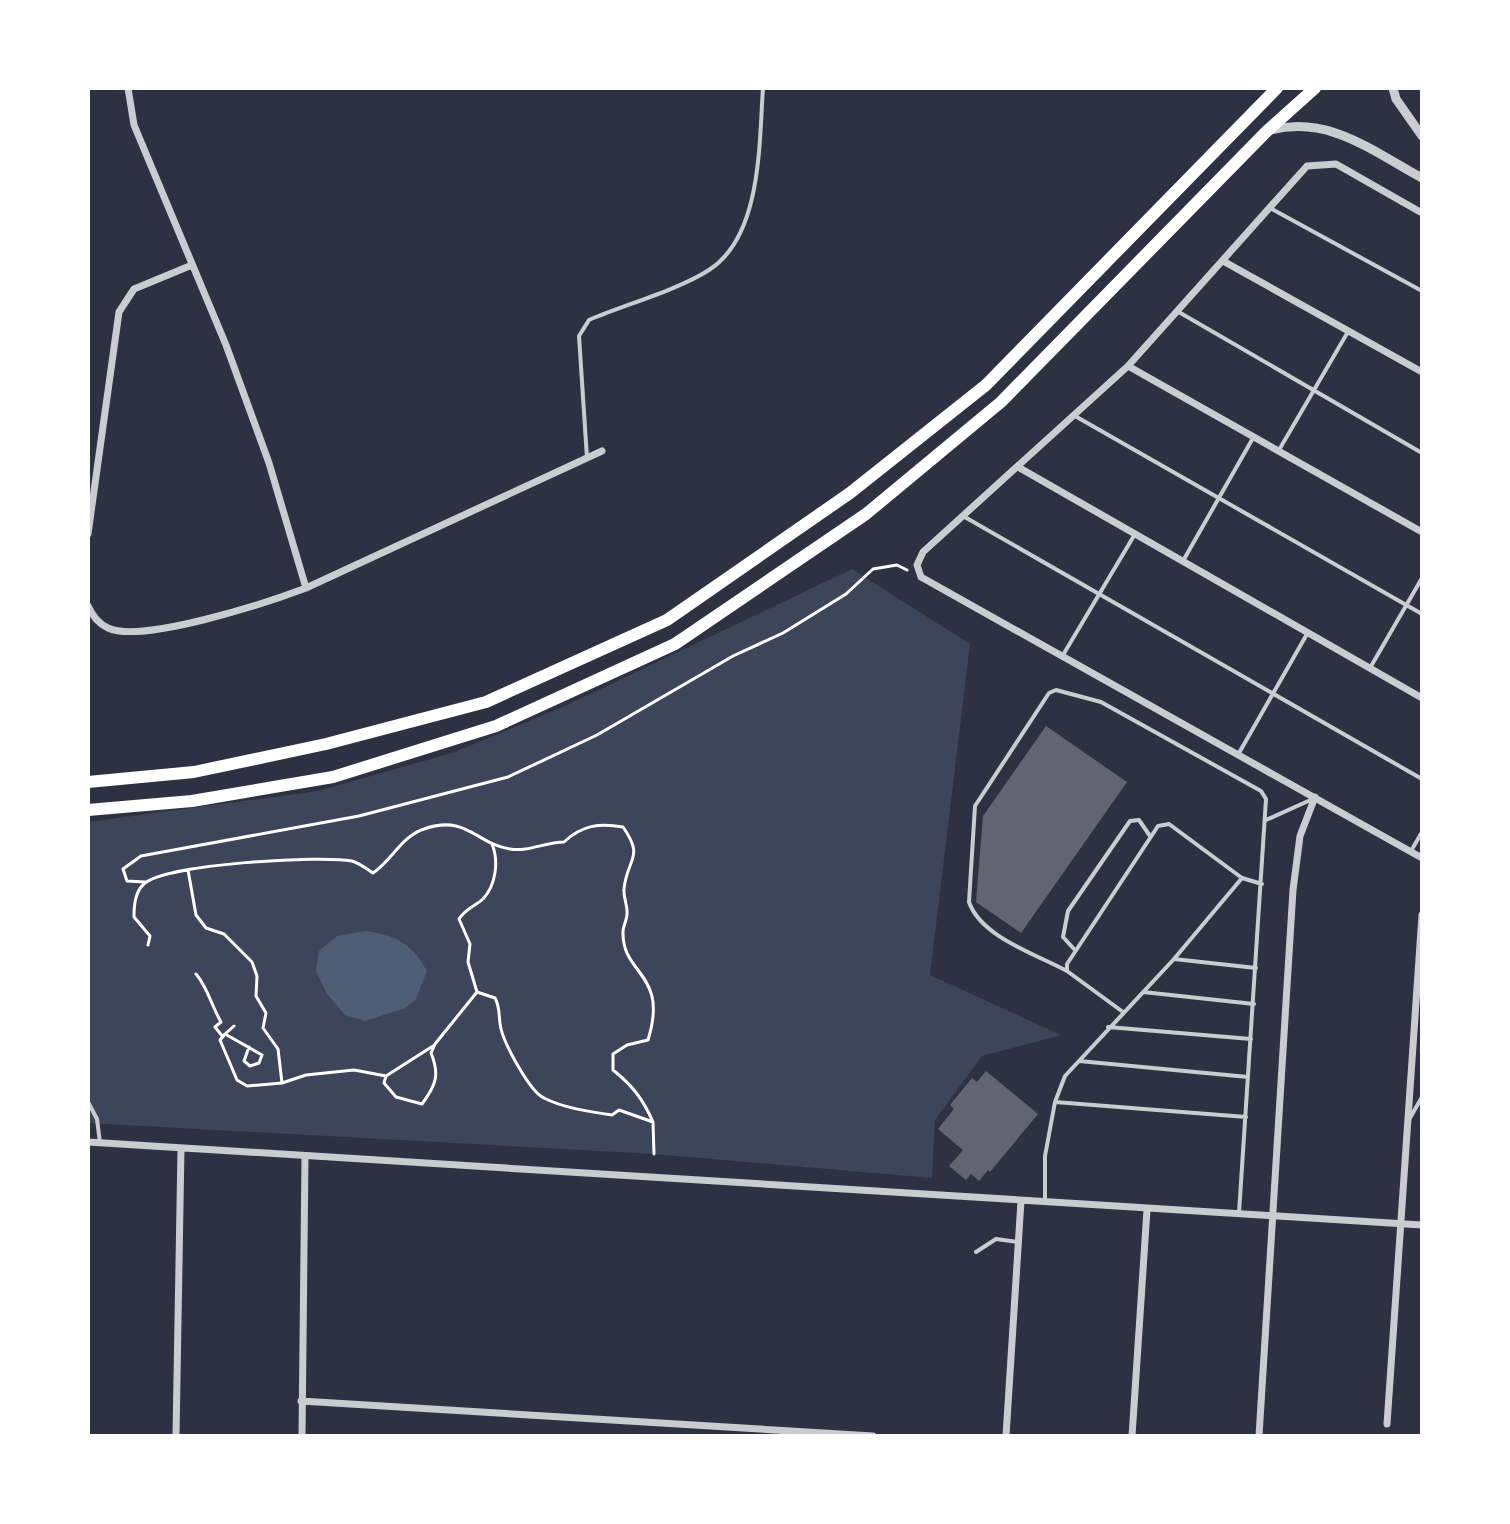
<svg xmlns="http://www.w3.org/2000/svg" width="1510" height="1524" viewBox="0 0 1510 1524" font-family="Ubuntu,sans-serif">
<rect width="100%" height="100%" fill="#2d3142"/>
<path fill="#3c4559" d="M852 569 970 644 930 975 1061 1035 982 1056 935 1120 932 1178 654 1154 88 1123V822L318 791 455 752 567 705Z"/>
<path fill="#4f5d75" d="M366 931C397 936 411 943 427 971L416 999 405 1008 365 1021 345 1015 327 994 316 971 319 951 337 936Z"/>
<path fill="#626471" d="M1046 726 1127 782 1021 933 976 902 983 816Z
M986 1071 1038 1114 990 1172 988 1170 979 1181 971 1174 966 1180 949 1166 963 1150 938 1129 954 1109 950 1105 972 1078 977 1082Z"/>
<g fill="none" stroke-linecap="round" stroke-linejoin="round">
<path stroke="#fff" stroke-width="3" d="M145 882 127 881 123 869 141 856 359 816 508 777 597 735 733 656 783 633 846 594 873 569 897 565 907 570
M148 945 150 936 134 917C134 905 135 891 145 883 168 864 321 855 352 861 359 863 367 869 373 873 392 860 402 836 424 829 467 814 476 844 510 849 529 852 545 842 564 842 582 825 599 823 623 827 645 858 627 858 624 889 623 897 628 906 627 914 627 920 623 926 623 932 622 976 669 972 648 1040L627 1045 613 1054V1070C632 1085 643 1099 653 1122L619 1110 612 1115C591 1112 563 1108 544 1098 530 1092 505 1045 501 1029 498 1017 501 1009 495 998L477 992 435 1044 431 1053C440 1075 436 1085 422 1104L396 1097 384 1083 386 1076 354 1070 306 1075 282 1083 278 1049 263 1028 266 1013 256 996 257 976 252 962 224 934 206 928 196 915 188 870
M196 974C208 988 211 1005 221 1022L215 1027 223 1037
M477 992 468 962 470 944 459 919C466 908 474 907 483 899 496 885 499 861 492 844
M225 1034 234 1026
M249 1047 244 1061 250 1066 259 1063 262 1055 225 1034 220 1040 237 1080 247 1086 282 1083
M386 1076 433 1046
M653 1122 654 1154"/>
<path stroke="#caccd0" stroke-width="4" d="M1270 208 1422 291
M1177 311 1422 453
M1075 416 1422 614
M1279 450 1349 330
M587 458 579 336 589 320C624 305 678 290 709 270 762 236 759 143 763 88
M963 516 1422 779
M1183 561 1253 438
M1063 655 1135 534
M1370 668 1422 578
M1239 753 1307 634
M1266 820 1315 798
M1411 851 1422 832
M1074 949 1063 937 1068 911 1130 821 1139 820 1150 836
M1174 959 1256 968
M1067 971C1036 954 981 937 969 902L975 806 1049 693 1056 690 1101 702 1261 791 1266 799 1239 1213
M1143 992 1254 1004
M1123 1012 1067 971V964L1158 826 1169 824 1242 878
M1108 1027 1251 1039
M1079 1061 1248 1077
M88 1102 97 1119 100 1143
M1055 1102 1246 1117
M1410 1118 1422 1097
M1045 1201V1156L1055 1102 1065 1076 1174 959 1242 878 1262 884
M976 1252 996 1239 1018 1242"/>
<path stroke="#caccd0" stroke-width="7" d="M128 88 134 125 226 345 269 463 306 588
M1422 213 1336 164 1307 166 1128 366 923 552 917 565 921 577 1422 858
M1223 261 1422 372
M1128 366 1422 532
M1018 467 1422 698
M88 534 119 312 134 289 192 265
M88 606C92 615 99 624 108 628 142 644 269 602 306 588L602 451
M88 1142 1422 1225
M301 1401 873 1436
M1387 1424 1422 915
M176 1436 181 1148
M302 1436 305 1156
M1006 1436 1021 1201
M1132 1436 1147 1210
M1259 1436 1293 890 1300 836 1315 797"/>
<path stroke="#caccd0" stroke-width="9" d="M1393 88 1396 99 1422 136
M1271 130C1329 115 1372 151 1422 178"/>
<path stroke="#fff" stroke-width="12" d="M88 782 194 772 326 744 486 702 667 620 850 493 986 385 1277 88
M88 810 192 801 333 777 496 726 675 644 866 514 1001 402 1267 131 1315 88"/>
</g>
<rect width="1510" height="1524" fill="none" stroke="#ffffff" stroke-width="180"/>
</svg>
